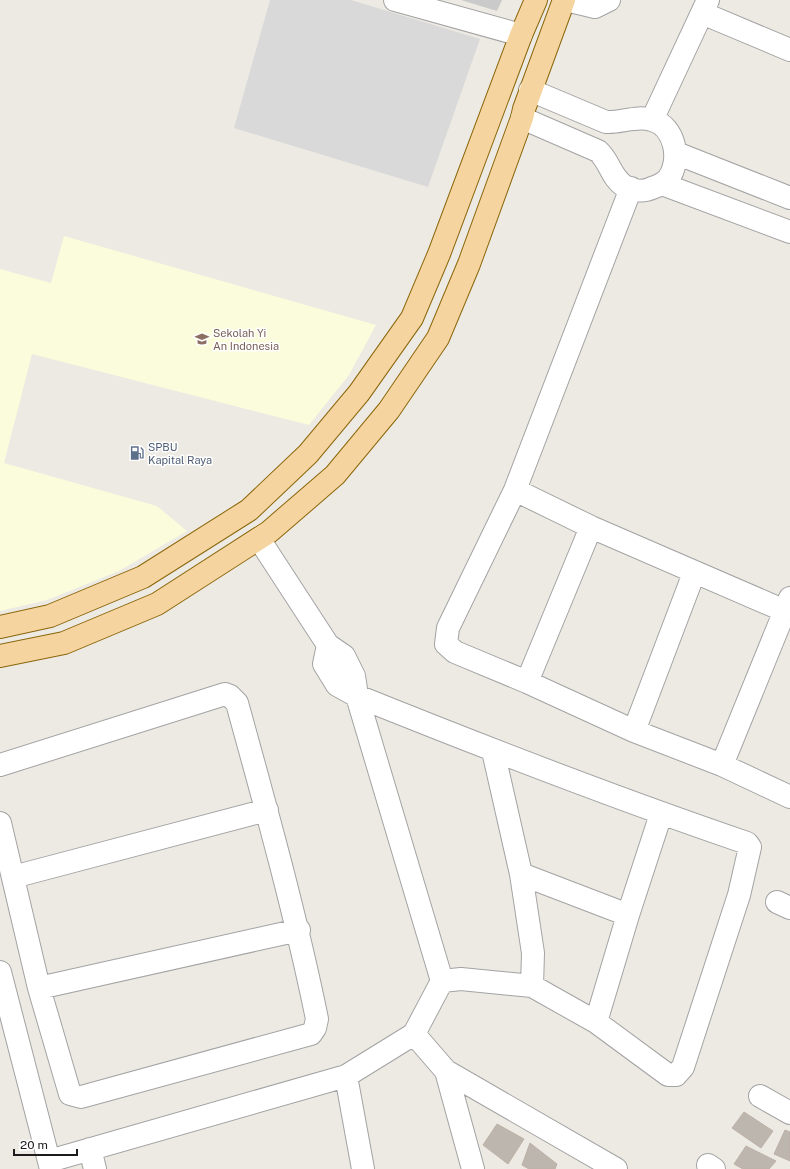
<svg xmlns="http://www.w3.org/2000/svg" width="790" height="1169" viewBox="0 0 790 1169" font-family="'Public Sans',sans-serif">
<rect width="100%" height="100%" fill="#edeae3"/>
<path fill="#dad9d9" d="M270 0H351L480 39 428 187 234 128Z"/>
<path fill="#fbfcdc" d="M64 236 376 325 349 375 309 425 32 354 4 463 157 506 187 531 119 571 47 600 0 611V269L51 283Z"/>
<path fill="#cacaca" d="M461 0H502L497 11Z"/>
<path fill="#bdb6af" stroke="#bdb1a6" d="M744 1112 773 1131 761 1148 732 1128Z
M497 1124 524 1139 508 1164 483 1145Z
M785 1130 790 1132V1161L774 1154Z
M530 1143 557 1164 555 1169H529L522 1165Z
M746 1146 776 1161 769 1169H743L734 1164Z"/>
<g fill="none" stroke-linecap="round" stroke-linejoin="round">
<defs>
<path id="minor" d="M395 0 521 35
M566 0 595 7 609 0
M702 13 790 50
M522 118 598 151C610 161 611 179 626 187 634 191 644 192 652 188 658 186 664 183 668 179 682 161 675 126 652 120 637 115 621 123 606 122L530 90
M652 120 708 0
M676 153 790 198
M662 184 790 232
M631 188 515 490 448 628 446 644 455 652 527 682 634 731 722 765 790 797
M515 490 591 527 785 611
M259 539 328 645 344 656 354 676 357 696 442 981 414 1034 446 1071 616 1169
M328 645 324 664 337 685 357 696C486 748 615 798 747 843L750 847 739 895 683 1067 676 1075H668L596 1022 532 986 461 979 442 981
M527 682 591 527
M634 731 694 573
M493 751 521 874 533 953 532 986
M0 765 225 694 230 696 237 703C266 808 295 912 317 1019L315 1028 311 1034 81 1097 70 1094 39 988 0 823
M722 765 790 598
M521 874 628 915
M13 877 267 810
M777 902 790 908
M0 972 51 1169
M39 988 299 930
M596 1022 628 915 661 814
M446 1071 473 1169
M346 1076 363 1169
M760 1096 790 1113
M90 1149 95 1169
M49 1161 346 1076 414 1034
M708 1165 714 1169"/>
<path id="major" d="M0 627 50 616 143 577 249 510 308 454 359 393 412 318 439 254 521 35 536 0
M0 656 64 643 157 604 269 532 335 475 389 410 438 338 469 264 522 118 524 109 564 0"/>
</defs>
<use href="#minor" stroke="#a3a3a3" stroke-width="24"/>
<use href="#major" stroke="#8a660a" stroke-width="24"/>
<use href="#minor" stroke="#fff" stroke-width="22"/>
<use href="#major" stroke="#f5d4a0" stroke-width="22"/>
</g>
<defs>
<symbol id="school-bare" viewBox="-9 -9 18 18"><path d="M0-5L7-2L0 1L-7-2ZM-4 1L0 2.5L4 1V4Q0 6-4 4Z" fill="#8d6e63" stroke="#fff" stroke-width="2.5" paint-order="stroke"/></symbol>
<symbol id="fuel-bare" viewBox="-9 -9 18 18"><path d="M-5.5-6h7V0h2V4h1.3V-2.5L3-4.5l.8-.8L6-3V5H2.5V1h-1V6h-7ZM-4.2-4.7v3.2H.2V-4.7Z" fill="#5c6f8a" stroke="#fff" stroke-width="2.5" paint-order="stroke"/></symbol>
</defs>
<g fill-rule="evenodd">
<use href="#school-bare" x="192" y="329" width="20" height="20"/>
<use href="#fuel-bare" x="127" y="443" width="20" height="20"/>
</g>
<g text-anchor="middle" stroke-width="3" stroke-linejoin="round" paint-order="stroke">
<g font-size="11" fill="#785e54" stroke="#fff" text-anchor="start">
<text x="213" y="337">Sekolah Yi<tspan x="213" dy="13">An Indonesia</tspan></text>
</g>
<g font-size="11" fill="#4e5e75" stroke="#fff" text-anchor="start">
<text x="148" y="451">SPBU<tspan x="148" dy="13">Kapital Raya</tspan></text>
</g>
</g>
<path d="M14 1149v6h63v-6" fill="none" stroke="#1c1c1c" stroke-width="2"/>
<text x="20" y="1149" font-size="12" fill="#1c1c1c" stroke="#ffffff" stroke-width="3" paint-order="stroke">20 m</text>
</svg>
